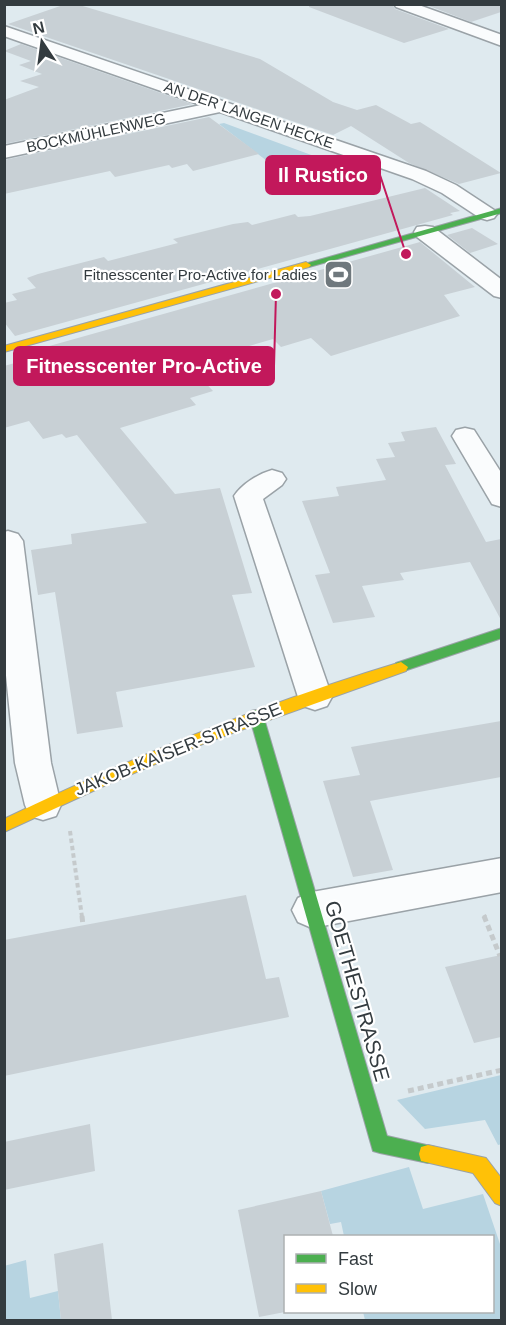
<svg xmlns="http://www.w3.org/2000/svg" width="506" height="1325" viewBox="0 0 506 1325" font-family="Helvetica,sans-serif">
<rect width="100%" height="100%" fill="#dfeaef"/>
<path fill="#b7d4e1" d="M224 123 325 160 340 153 352 158 313 169 310 167 284 174 219 124Z
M501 1075 502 1144 498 1145 485 1120 425 1129 397 1100Z
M409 1167 423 1209 483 1194 501 1247V1320H365L363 1312H492V1236H344L341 1222 330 1224 321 1191Z
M26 1260 30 1298 58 1291 61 1320H5L4 1266Z"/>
<path fill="#c8d0d5" d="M66 4H76L260 59 333 102 357 110 376 105 411 124 420 122 501 173 459 184 409 163 351 126 333 135 8 24Z
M309 4H392L395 9 449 29 404 43 309 7Z
M424 4H501V12L471 22Z
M21 44 192 104H193L4 144V100L39 87 20 81 42 74 19 65 31 61 4 51Z
M209 117 259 154 193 171 187 164 172 168 169 165 115 177 110 171 4 194V160Z
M425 188 460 211 450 213 453 215 15 336 4 322V303L17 300 12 294 36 288 27 278 38 274 104 257 108 261 178 243 173 239 233 224 248 222 252 225 295 214 298 217 310 216Z
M472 228 498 244 470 253 447 235Z
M420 242 475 287 444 295 460 316 331 356 311 338 281 347 273 339 188 364 213 391 190 398 196 405 120 428 175 494 220 488 252 593 232 595 255 667 116 692 123 727 77 734 55 592 38 595 31 550 72 544 71 534 147 523 77 435 66 438 62 434 43 439 29 421 4 428V366L33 358 28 352Z
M436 427 456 464 445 465 486 542 501 539V620L470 562 400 573 404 580 362 586 375 617 333 623 315 575 330 573 302 501 339 496 336 487 386 480 376 459 395 457 388 443 405 441 401 432Z
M501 721V777L370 801 393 870 353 877 323 781 360 775 351 747Z
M246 895 266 979 279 977 289 1017 4 1076V940Z
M501 955V1037L474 1043 445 967Z
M90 1124 95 1171 4 1190V1142Z
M321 1191 333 1236H285V1312L259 1317 238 1210Z
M103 1243 112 1320H61L54 1254Z"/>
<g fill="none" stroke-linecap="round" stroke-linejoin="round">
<defs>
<path id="street" d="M394 4H416L502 35V46L396 7Z
M4 26 426 171 456 185 494 210 497 214 494 218 487 220 480 218 442 193 412 179 220 112 4 158V146L201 105 4 36Z
M425 226 433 227 502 280V298L494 296 417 237 414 232 417 227Z
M465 428 474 430 502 474V507L492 504 452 436 456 430Z
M272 470 282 473 286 479 282 485 263 499 332 697 327 706 315 710 303 706 298 697 234 496C242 484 258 474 272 470Z
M8 531 18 534 23 541 51 763 61 805 56 816 43 820 30 816 25 805 15 763 4 656V532Z
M502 858V892L312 928 298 922 292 910 298 898 312 892Z"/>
<path id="fast" d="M502 208V213L309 267 301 265Z
M502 628V638L401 672 394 667 396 663Z
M256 710 261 711 263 715 387 1136 435 1147 437 1154 435 1161 428 1163 380 1153 373 1151 371 1144 249 715 251 711Z"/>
<path id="slow" d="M306 262 311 265 309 267 4 352V346Z
M401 662 408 667 406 671 205 743 106 785 4 832V819C132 757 265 703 401 662Z
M428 1145 486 1158 502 1179V1206L495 1203 473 1173 421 1161 419 1154 421 1147Z"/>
</defs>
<use href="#street" stroke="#9aa2a7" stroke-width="3"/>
<use href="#fast" stroke="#9aa2a7" stroke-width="2"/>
<use href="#slow" stroke="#9aa2a7" stroke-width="2"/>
<path stroke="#c5cacc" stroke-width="4" stroke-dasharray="4.5 3" stroke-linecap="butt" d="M70 831 82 917
M484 915 485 917"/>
<path stroke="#c5cacc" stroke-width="5" stroke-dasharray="6 4" stroke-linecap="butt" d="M82 916 83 926
M484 916 500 956
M408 1091 502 1070"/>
<use href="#street" fill="#fafcfd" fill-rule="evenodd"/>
<use href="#fast" fill="#4caf50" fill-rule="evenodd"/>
<use href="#slow" fill="#ffc107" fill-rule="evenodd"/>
</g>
<defs>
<symbol id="stadium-square" viewBox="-11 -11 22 22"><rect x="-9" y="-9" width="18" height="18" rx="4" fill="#6f787d" stroke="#fff"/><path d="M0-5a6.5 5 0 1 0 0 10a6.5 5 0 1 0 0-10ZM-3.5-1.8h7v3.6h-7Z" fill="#fff"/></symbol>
</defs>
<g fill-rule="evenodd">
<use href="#stadium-square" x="322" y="258" width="33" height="33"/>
</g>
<g text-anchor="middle" stroke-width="4.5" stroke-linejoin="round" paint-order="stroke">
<g font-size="15" fill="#333b3f" stroke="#fff">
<text transform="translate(249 115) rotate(19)" y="5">AN DER LANGEN HECKE</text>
<text transform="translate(96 133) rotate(-12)" y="5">BOCKMÜHLENWEG</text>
</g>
<g font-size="15" fill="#333b3f" stroke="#fff" text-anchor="end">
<text x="317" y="280">Fitnesscenter Pro-Active for Ladies</text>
</g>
<g font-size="18" fill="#333b3f" stroke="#fff">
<text transform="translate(178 749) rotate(-22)" y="6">JAKOB-KAISER-STRASSE</text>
</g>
<g font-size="21" fill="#333b3f" stroke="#fff">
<text transform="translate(357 991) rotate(74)" y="7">GOETHESTRASSE</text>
</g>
</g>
<path fill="none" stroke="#c2185b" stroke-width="2" d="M406 254L380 175M276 294L274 366"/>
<g fill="#c2185b" stroke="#fff" stroke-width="2">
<circle cx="406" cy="254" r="6"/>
<circle cx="276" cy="294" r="6"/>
</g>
<g fill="#c2185b" stroke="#c2185b" stroke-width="2">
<rect x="266" y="156" width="114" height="38" rx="6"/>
<rect x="14" y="347" width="260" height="38" rx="6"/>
</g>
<g font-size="20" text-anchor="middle" font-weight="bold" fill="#fff">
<text x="323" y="182">Il Rustico</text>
<text x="144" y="373">Fitnesscenter Pro-Active</text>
</g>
<rect width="506" height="1325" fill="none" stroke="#333b3f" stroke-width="12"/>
<rect x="284" y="1235" width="210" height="78" fill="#ffffff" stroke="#adb1b2" stroke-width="1.5"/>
<rect x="296" y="1254" width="30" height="9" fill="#4caf50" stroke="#adb1b2" stroke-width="1.5"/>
<text x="338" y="1265" font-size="18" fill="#333b3f">Fast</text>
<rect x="296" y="1284" width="30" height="9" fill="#ffc107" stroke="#adb1b2" stroke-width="1.5"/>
<text x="338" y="1295" font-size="18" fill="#333b3f">Slow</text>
<g transform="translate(42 42) rotate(347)" stroke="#ffffff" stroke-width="4.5" paint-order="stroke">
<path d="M0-4.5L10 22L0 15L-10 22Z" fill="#333b3f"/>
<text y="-9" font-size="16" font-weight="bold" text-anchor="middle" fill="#333b3f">N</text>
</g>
</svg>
